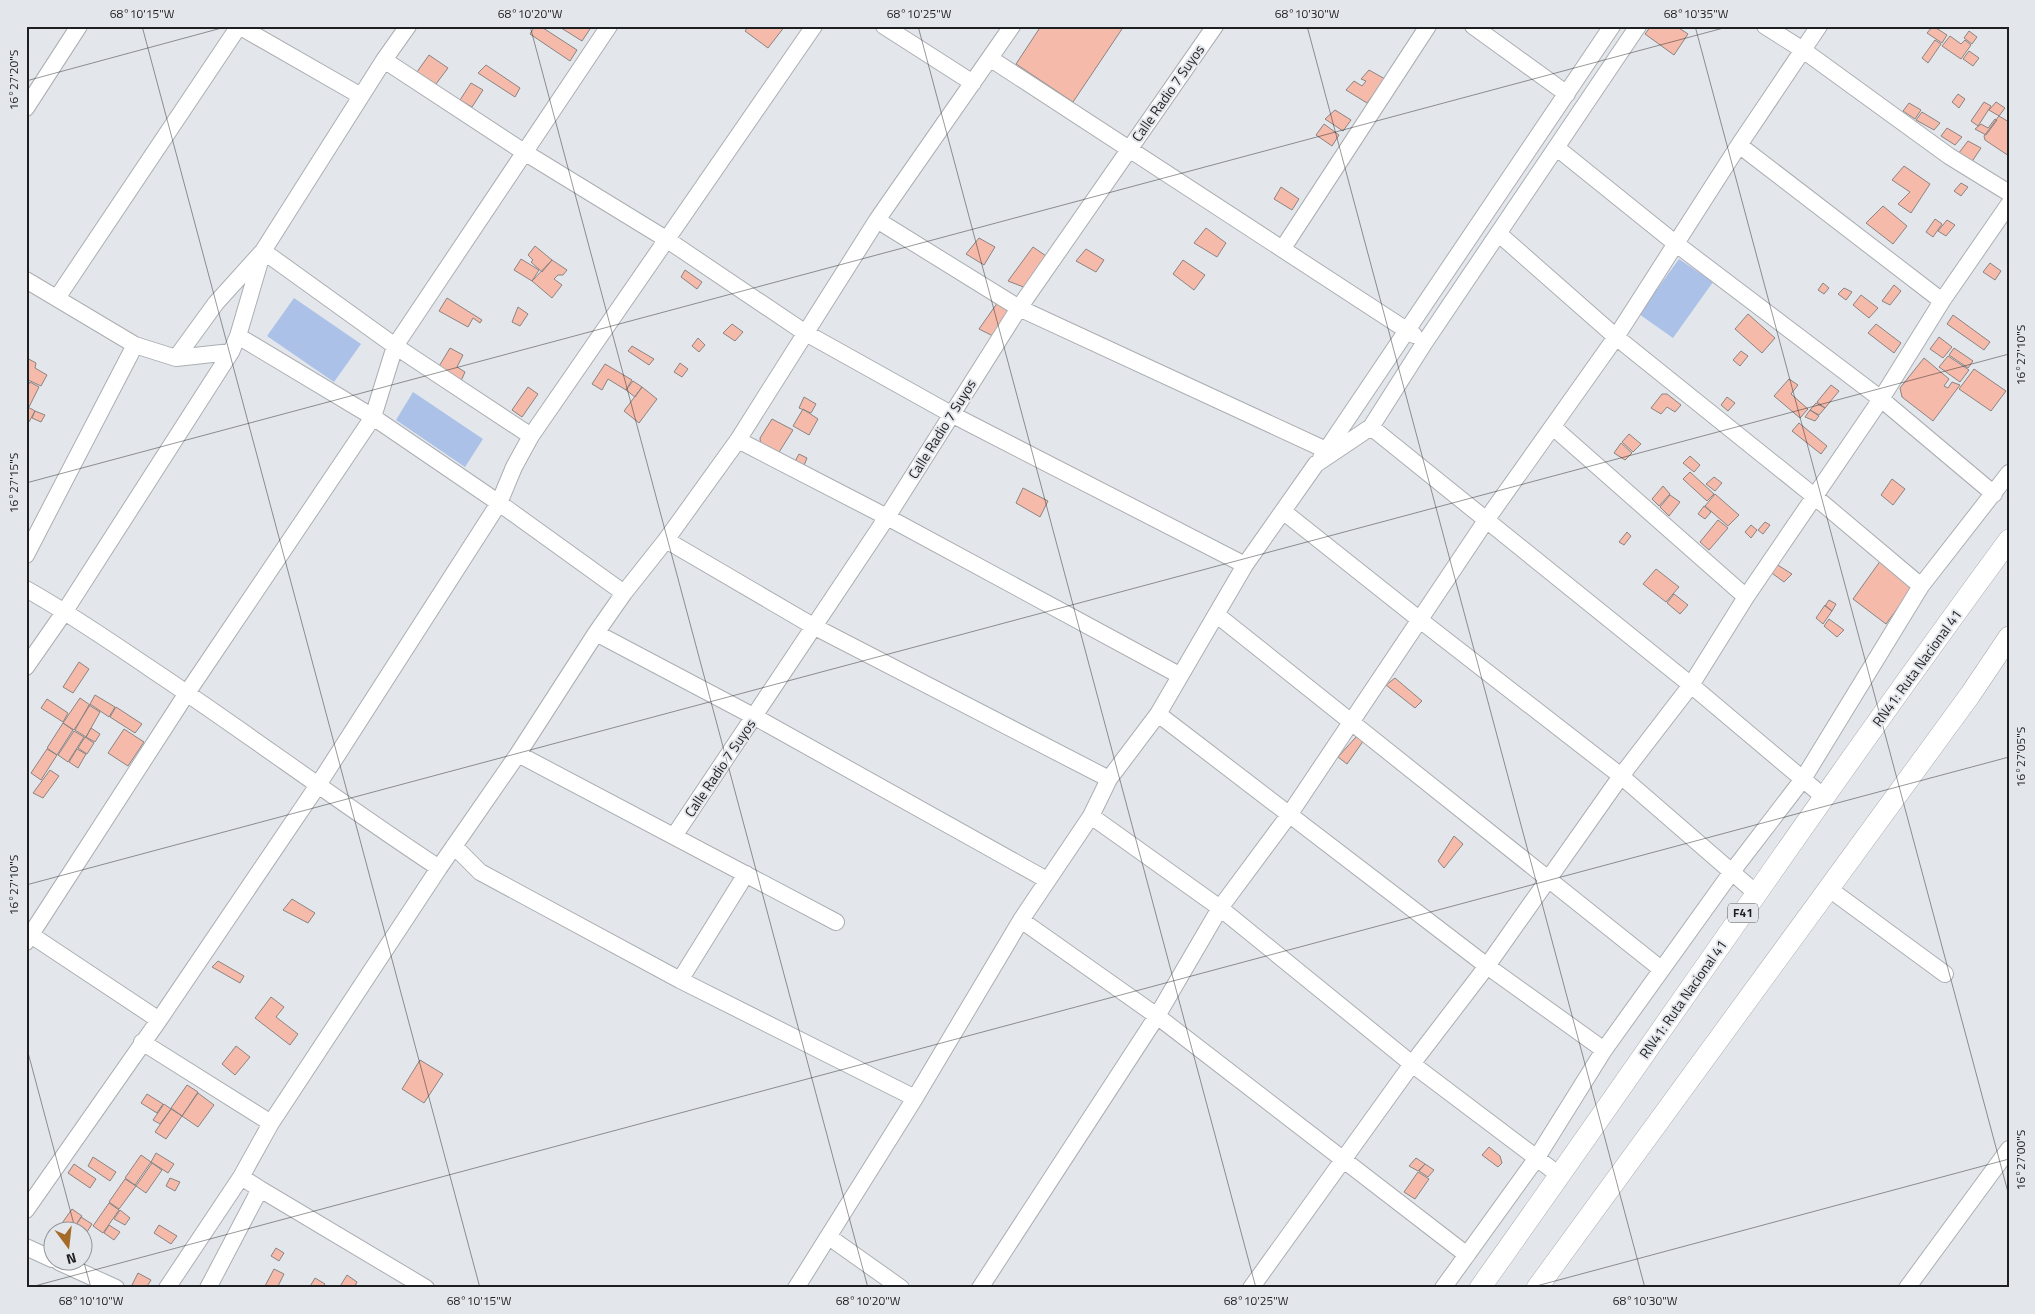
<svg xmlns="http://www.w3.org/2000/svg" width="2035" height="1314" viewBox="0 0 2035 1314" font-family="'Titillium Web',sans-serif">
<rect width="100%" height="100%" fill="#e3e6eb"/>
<path fill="#abc1e8" d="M1679 259 1713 282 1673 338 1639 314Z
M294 298 361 344 334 382 267 336Z
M413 392 483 439 465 467 396 420Z"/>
<path fill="#f6baab" stroke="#8a8482" d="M535 26H540L577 50 570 61 530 34Z
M558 26H592L582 41Z
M749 26H785L768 48 745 31Z
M1041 26H1124L1073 102 1016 64Z
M1651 26H1676L1688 34 1674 55 1645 34Z
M1933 26 1947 35 1942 43 1927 33Z
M1969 31 1977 37 1972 44 1964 38Z
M1950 36 1961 44 1965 40 1971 45 1961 59 1942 46Z
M1935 40 1941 44 1928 63 1922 58Z
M1969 51 1979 58 1973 66 1963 59Z
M429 55 448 68 436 84 417 72Z
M486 65 520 88 515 97 478 73Z
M1369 70 1385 79 1367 103 1346 90 1354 81 1362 86 1366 81 1361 79Z
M471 83 483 90 472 107 460 100Z
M1958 94 1965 99 1959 108 1952 102Z
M1984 102 1991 106 1978 126 1971 121Z
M1996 102 2005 108 1999 116 1989 110Z
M1909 103 1921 110 1915 119 1903 111Z
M1335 110 1351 120 1343 131 1325 119Z
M1922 112 1940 123 1934 130 1916 120Z
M1999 116 2009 122V156L1985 140 1984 136Z
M1995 119 1997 120 1986 135 1975 129 1981 124 1988 128Z
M1324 124 1339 135 1332 146 1316 135Z
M1947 128 1962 137 1955 145 1941 136Z
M1968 141 1981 148 1971 163 1958 154Z
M1904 166 1930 184 1911 213 1898 204 1910 192 1892 180Z
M1961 183 1968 187 1961 196 1954 191Z
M1281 187 1299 199 1292 210 1274 199Z
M1883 206 1907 226 1893 244 1866 223Z
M1935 219 1942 224 1933 237 1926 232Z
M1947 220 1955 225 1946 236 1938 231Z
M1206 228 1226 243 1217 257 1194 243Z
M979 238 995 247 984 265 966 254Z
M535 246 552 260 542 272 531 262 533 260 528 255Z
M1033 247 1049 258 1026 288 1008 281Z
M1086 249 1104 260 1096 272 1076 261Z
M521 259 539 270 532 281 514 270Z
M552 260 567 270 563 275H558L554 279 562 285 552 298 532 281Z
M1183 260 1205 275 1194 290 1173 274Z
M1990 263 2001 271 1995 280 1983 272Z
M685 270 702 282 697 289 681 277Z
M1823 283 1829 288 1824 294 1818 290Z
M1894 285 1901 291 1890 305 1882 301Z
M1844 288 1852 292 1846 300 1838 294Z
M1861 295 1878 308 1869 318 1853 305Z
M447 298 482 320 480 323 473 318 468 327 439 311Z
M998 302 1013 309 997 338 979 329Z
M518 307 528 314 520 326 512 322Z
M1748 314 1775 338 1762 353 1735 329Z
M1953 315 1990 342 1984 350 1947 324Z
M732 324 743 332 735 341 723 333Z
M1876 324 1901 343 1894 353 1868 333Z
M1939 337 1952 347 1943 358 1930 349Z
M698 338 705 345 699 352 692 346Z
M632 346 654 359 649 365 628 351Z
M450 348 463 355 457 367 465 372 461 381 438 368Z
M1954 348 1973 361 1968 368 1949 355Z
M1741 351 1748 356 1740 366 1733 360Z
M1948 356 1969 370 1960 382 1939 367Z
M27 358 36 363 35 368 47 375 41 386 26 379Z
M1924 358 1949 379 1944 386 1948 388 1952 382 1960 385 1933 421 1902 397 1900 388Z
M680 363 688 369 682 377 674 372Z
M605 364 632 380 626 390 608 379 602 390 592 384Z
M1974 369 2006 391 1991 411 1959 389Z
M1789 379 1798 385 1791 394 1808 409 1800 418 1774 396Z
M633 381 642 387 635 397 626 390Z
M30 382 39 387 29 407 26 406V389Z
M1831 385 1839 391 1825 408 1817 402Z
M528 387 538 394 522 417 512 410Z
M642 387 657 399 639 423 624 411Z
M1662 394H1667L1681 405 1675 412 1667 407 1661 414 1651 408Z
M804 397 816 404 811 413 799 408Z
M1727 397 1735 403 1728 411 1721 405Z
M1816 403 1825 408 1819 415 1810 410Z
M28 407 35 411 29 422 26 420Z
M803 409 818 419 809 435 793 426Z
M1810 410 1819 416 1815 421 1805 417Z
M35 411 45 415 41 422 32 418Z
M772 419 793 430 776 457 761 447 760 438Z
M1799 423 1827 446 1821 454 1792 431Z
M1629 434 1641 444 1633 452 1622 442Z
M1621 443 1632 453 1625 460 1614 453Z
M799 454 807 458 803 468 793 465Z
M1690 456 1700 465 1694 472 1683 463Z
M1690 472 1714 494 1707 501 1683 479Z
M1714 477 1722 483 1715 491 1706 484Z
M1892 479 1905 489 1893 505 1881 495Z
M1663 486 1670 494 1659 506 1652 499Z
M1023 488 1048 501 1040 517 1016 503Z
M1715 494 1739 515 1728 526 1705 506Z
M1670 495 1680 502 1669 516 1660 507Z
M1704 506 1711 512 1705 519 1698 514Z
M1718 520 1728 528 1709 550 1700 542Z
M1765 522 1770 525 1763 534 1758 530Z
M1751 525 1757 530 1751 538 1745 532Z
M1627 532 1631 536 1624 545 1619 542Z
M1881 560 1910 584 1911 590 1886 624 1853 599Z
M1776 564 1792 574 1784 582 1769 571Z
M1656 569 1679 587 1666 602 1643 584Z
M1674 594 1688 605 1680 614 1667 603Z
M1829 600 1836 604 1832 611 1825 606Z
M1825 605 1832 611 1823 624 1816 618Z
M1829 619 1844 630 1837 637 1824 626Z
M79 662 89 669 73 693 63 687Z
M1395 678 1422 701 1415 708 1386 685Z
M95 695 115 707 109 717 90 704Z
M80 698 90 705 74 730 63 723Z
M47 699 68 713 63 722 41 708Z
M89 705 100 712 86 737 75 730Z
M116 707 142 724 135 733 110 717Z
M63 723 73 730 57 755 47 748Z
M91 728 100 734 95 742 86 737Z
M124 729 144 742 128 766 108 753Z
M74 731 84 737 68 762 58 755Z
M85 737 94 743 87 754 78 748Z
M1356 737 1364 740 1347 764 1338 757Z
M47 749 57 755 41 780 31 773Z
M77 749 86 754 78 768 69 762Z
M50 770 59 776 43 798 33 793Z
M1454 836 1463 844 1444 868 1438 861Z
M292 899 315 913 308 923 283 910Z
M218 961 244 976 240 983 212 967Z
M271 997 284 1007 276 1017 298 1034 290 1045 255 1018Z
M236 1046 250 1057 235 1075 222 1064Z
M420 1060 443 1074 424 1103 402 1089Z
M187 1085 198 1092 182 1116 171 1108Z
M198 1093 214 1105 198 1127 182 1116Z
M147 1094 163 1104 157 1113 141 1103Z
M164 1104 171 1109 160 1124 153 1120Z
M171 1109 182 1116 166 1139 155 1132Z
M1489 1147 1500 1156 1502 1163 1498 1167 1482 1155Z
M156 1153 174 1164 168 1173 151 1162Z
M141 1155 151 1162 135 1185 125 1178Z
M93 1157 116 1172 110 1181 88 1166Z
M1416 1158 1425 1164 1418 1171 1409 1166Z
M152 1163 162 1170 146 1193 136 1186Z
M74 1164 96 1179 90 1188 68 1173Z
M1425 1164 1434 1170 1428 1177 1419 1171Z
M1418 1172 1429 1179 1415 1199 1404 1192Z
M170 1178 180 1182 175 1191 166 1186Z
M125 1179 136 1186 119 1209 109 1202Z
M109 1203 119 1210 103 1233 93 1226Z
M72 1209 82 1216 71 1232H68L60 1226Z
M120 1210 130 1218 125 1225 114 1219Z
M81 1217 92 1224 87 1232 76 1225Z
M109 1225 120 1232 114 1240 104 1233Z
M159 1225 177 1236 171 1244 154 1233Z
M276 1248 284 1253 279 1261 271 1256Z
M274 1269 284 1274 277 1288H268L265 1286Z
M138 1273 151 1280 146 1288H137L132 1285Z
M347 1275 357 1282 354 1288H339Z
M315 1278 325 1284 322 1288H309Z"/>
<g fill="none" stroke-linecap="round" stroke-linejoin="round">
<defs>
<path id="minor" d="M239 26 361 96
M884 26 973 83
M1473 26 1567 94
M1765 26 1803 50 1949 156 2009 193
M991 59 1414 335
M384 60 524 152 666 239 804 332 951 414 1245 565
M26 108 79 26
M1739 145 1942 301
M1557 148 1675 243 1881 399 1994 494
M877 220 1019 308 1326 450
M1499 234 1616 337 1814 496 1921 586
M1283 248 1428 26
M26 280 135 345 176 358 231 352
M57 298 239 26
M238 336 373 417 499 503 624 593
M176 358 216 303 263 251 395 346 531 436
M1371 427 1691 685 1824 797
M1553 427 1746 597
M738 440 887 517 1179 675
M1321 458 1612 26
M1284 512 1420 620 1621 776 1756 893
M666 540 813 626 1109 779
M26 555 135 345
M26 589C69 613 108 640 148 667 246 732 340 803 439 868
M1217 615 1661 969
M596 633 755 717 1047 880
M26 667 65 611 231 352 238 336 263 251 384 60 408 26
M1158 714 1487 966 1604 1050 1731 873 1803 779 1921 586 2009 473
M518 754 836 922
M1091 816 1220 908 1412 1064 1559 1175
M674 836 887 517 1019 308 1215 26
M454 846 480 872 680 980 915 1098
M1828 888 1945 974
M1021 920 1157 1016 1467 1255
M31 935 159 1020
M26 942 187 693 373 417 395 346 609 26
M680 980 746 874
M142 1042 271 1123
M260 1189 426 1288
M26 1210 159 1020 318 785 499 503 514 467 531 436 814 26
M829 1237 901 1288
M26 1247 52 1259
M59 1262 116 1288
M167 1288 241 1177
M208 1288 260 1189 241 1177 271 1123 439 868 518 754 596 633 624 593 666 540 738 440 877 220 1012 26
M796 1288 915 1098 1021 920 1091 816 1109 779 1158 714 1245 565 1316 464 1371 427 1425 342 1638 26
M980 1288 1157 1016 1220 908 1289 815 1487 519 1616 337 1739 145 1819 26
M1251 1288 1412 1064 1487 966 1621 776 1691 685 1746 597 1881 399 1942 301 2009 204
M1443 1288 1536 1159 1604 1050
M1907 1288 2009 1149"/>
<path id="major" d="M1480 1288C1657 1039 1828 786 2009 540
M1537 1288 1970 695 2009 637"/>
</defs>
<use href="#minor" stroke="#abaeb2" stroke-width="18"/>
<use href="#major" stroke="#abaeb2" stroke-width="22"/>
<use href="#minor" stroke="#fff" stroke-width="16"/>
<use href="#major" stroke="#fff" stroke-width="21"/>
</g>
<path fill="none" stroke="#1e1f20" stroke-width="1" stroke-opacity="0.45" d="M142 26 480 1288M530 26 868 1288M918 26 1256 1288M1307 26 1645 1288M1695 26 2009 1196M26 81 229 26M26 483 1731 26M26 885 2009 354M26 1045 76 1232M82 1255 91 1288M27 1288 2009 757M1529 1288 2009 1159"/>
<g text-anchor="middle" stroke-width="4" stroke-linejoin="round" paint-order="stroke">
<rect fill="#e3e6eb" stroke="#595b5d" stroke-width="1" x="1728" y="903.5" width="30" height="19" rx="4"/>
<g font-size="12" font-weight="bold" fill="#1e1f20">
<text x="1743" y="917">F41</text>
</g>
<g font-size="14" fill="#1e1f20" stroke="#e3e6eb">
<text transform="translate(1168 93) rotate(-55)" y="5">Calle Radio 7 Suyos</text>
<text transform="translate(942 429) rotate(-58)" y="5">Calle Radio 7 Suyos</text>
<text transform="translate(1917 668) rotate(-54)" y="5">RN41: Ruta Nacional 41</text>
<text transform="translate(720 768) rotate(-56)" y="5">Calle Radio 7 Suyos</text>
<text transform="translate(1683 999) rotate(-55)" y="5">RN41: Ruta Nacional 41</text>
</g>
</g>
<rect width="2035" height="1314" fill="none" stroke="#e3e6eb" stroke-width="55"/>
<g transform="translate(68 1246) rotate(165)"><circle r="24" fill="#e3e6eb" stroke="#94969a"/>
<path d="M0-4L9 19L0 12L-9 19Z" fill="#a46b29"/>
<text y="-8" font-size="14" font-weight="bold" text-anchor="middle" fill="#1e1f20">N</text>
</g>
<rect x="28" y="28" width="1980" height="1258" fill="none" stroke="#1e1f20" stroke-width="2"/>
<g font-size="12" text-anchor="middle" fill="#1e1f20">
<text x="142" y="18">68°10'15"W</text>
<text x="530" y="18">68°10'20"W</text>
<text x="919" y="18">68°10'25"W</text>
<text x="1307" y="18">68°10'30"W</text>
<text x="1696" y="18">68°10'35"W</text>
<text transform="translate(14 80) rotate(-90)" y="4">16°27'20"S</text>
<text transform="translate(2021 355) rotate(-90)" y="4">16°27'10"S</text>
<text transform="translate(14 483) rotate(-90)" y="4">16°27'15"S</text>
<text transform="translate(2021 757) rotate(-90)" y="4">16°27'05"S</text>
<text transform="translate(14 885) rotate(-90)" y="4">16°27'10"S</text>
<text transform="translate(2021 1160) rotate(-90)" y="4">16°27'00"S</text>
<text x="91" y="1305">68°10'10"W</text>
<text x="479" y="1305">68°10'15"W</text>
<text x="868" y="1305">68°10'20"W</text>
<text x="1256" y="1305">68°10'25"W</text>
<text x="1645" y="1305">68°10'30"W</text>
</g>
</svg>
